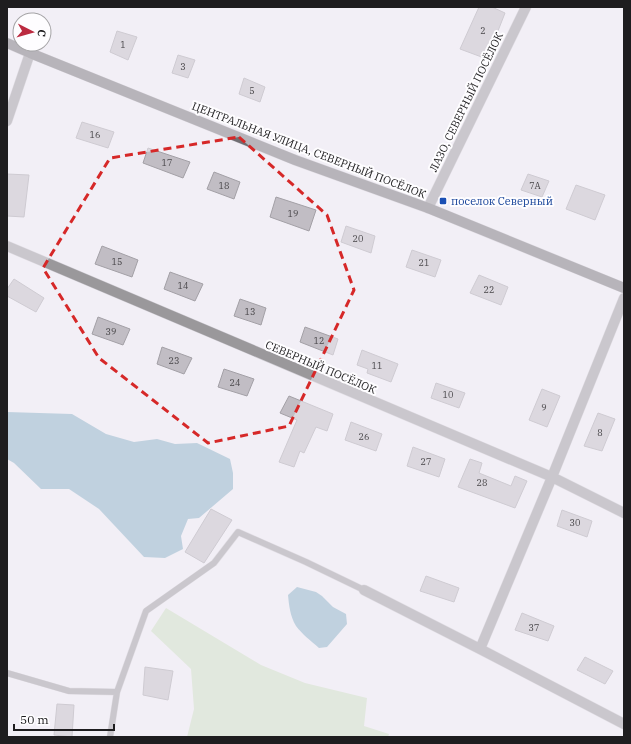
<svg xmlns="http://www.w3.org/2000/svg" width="631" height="744" viewBox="0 0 631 744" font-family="'IBM Plex Serif',serif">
<rect width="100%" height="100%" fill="#f2eff6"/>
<path fill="#cde0c1" d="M166 608 261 665 305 683 367 698 364 726 389 734 388 737H187L194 709 191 669 151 631Z"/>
<path fill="#84aec3" d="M7 412 72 414 106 434 134 442 157 439 175 444 197 443 230 459 233 473V489L199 518 188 519 181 536 183 549 165 558 144 557 99 509 69 489H41L14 463 7 459Z
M297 587 316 592 322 596 333 607 346 614 347 624 327 647 319 648C311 641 302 634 296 626 290 616 289 605 288 595Z"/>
<path fill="#c1bdc4" stroke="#a3a0a6" d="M479 7H492L505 13 487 59 460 49Z
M117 31 137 37 128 60 110 52Z
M178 55 195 60 188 78 172 73Z
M244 78 265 87 260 102 239 94Z
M82 122 114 132 108 148 76 138Z
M148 148 190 162 183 178 143 163Z
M214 172 240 182 234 199 207 189Z
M7 174 29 175 24 217 7 216Z
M528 174 549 181 542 197 521 190Z
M576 185 605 195 595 220 566 209Z
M276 197 316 210 309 231 270 217Z
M346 226 375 236 371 253 341 242Z
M102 246 138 260 132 277 95 264Z
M412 250 441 260 435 277 406 267Z
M170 272 203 284 195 301 164 289Z
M479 275 508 287 501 305 470 293Z
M14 279 44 298 36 312 7 296V289Z
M240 299 266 308 261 325 234 316Z
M98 317 130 329 123 345 92 334Z
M305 327 338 339 333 355 300 342Z
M162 347 192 358 184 374 157 364Z
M362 350 398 364 391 382 367 373 368 369 357 365Z
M224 369 254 379 247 396 218 387Z
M436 383 465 393 459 408 431 398Z
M542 389 560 396 547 427 529 420Z
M289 396 333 414 327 431 316 427 304 453 300 451 294 467 279 462 297 420 280 413Z
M598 413 615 419 602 451 584 446Z
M351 422 382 434 376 451 345 440Z
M413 447 445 459 439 477 407 466Z
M470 459 482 463 479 473 511 486 515 476 527 481 515 508 458 487Z
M211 509 232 520 204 563 185 552Z
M562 510 592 521 587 537 557 526Z
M426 576 459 588 454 602 420 591Z
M522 613 554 626 548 641 515 630Z
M585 657 613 671 605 684 577 670Z
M145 667 173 671 168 700 143 695Z
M57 704 74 705 72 737 54 735Z"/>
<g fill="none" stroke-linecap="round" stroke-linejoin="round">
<defs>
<path id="lane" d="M7 673 69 691 117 692
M110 737 117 692 146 611 214 563 238 532 306 562 364 590"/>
<path id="street" d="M7 121 30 53
M428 208 526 7
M7 246 552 477 624 513
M364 590 480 649 624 724
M480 649 552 477 624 298"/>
<path id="secondary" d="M7 43 30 53 295 160 428 208 624 288"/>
</defs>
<use href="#lane" stroke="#d0cdd4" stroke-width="7"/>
<use href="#street" stroke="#d0cdd4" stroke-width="11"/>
<use href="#secondary" stroke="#d0cdd4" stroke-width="11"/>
<use href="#lane" stroke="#9a989b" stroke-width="6"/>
<use href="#street" stroke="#9a989b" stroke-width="10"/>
<use href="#secondary" stroke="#706e72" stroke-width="10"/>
</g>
<path d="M0 0H631V744H0ZM239 137 327 215 354 290 289 426 208 443 99 358 43 268 110 158Z" fill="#f2eff6" fill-opacity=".55" fill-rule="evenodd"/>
<path fill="none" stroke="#d62828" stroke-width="3" stroke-dasharray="8 5" stroke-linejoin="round" d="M239 137 327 215 354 290 289 426 208 443 99 358 43 268 110 158Z"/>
<rect fill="#1a4fb4" stroke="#fefdff" stroke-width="1.5" x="439" y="197" width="8" height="8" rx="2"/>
<g text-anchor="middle" stroke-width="4" stroke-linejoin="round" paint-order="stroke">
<g font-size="9" fill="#474548">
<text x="483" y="34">2</text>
<text x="123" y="48">1</text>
<text x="183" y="70">3</text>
<text x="252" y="94">5</text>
<text x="95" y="138">16</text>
<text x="167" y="166">17</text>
<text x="224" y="189">18</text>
<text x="535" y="189">7А</text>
<text x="293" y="217">19</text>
<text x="358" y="242">20</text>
<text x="117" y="265">15</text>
<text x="424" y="266">21</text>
<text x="183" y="289">14</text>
<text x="489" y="293">22</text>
<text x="250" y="315">13</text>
<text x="111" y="335">39</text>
<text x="319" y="344">12</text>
<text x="174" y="364">23</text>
<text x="377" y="369">11</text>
<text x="235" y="386">24</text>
<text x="448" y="398">10</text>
<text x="544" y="411">9</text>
<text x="600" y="436">8</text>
<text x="364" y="440">26</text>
<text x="426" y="465">27</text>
<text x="482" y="486">28</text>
<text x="575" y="526">30</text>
<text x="534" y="631">37</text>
</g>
<g font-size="11" fill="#1e1d1f" stroke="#fefdff">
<text transform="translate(466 102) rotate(-64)" y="4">ЛАЗО, СЕВЕРНЫЙ ПОСЁЛОК</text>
<text transform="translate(309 150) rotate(21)" y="4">ЦЕНТРАЛЬНАЯ УЛИЦА, СЕВЕРНЫЙ ПОСЁЛОК</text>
<text transform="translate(321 367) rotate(23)" y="4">СЕВЕРНЫЙ ПОСЁЛОК</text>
</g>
<g font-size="11" fill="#164399" stroke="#fefdff" text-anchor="start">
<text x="451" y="205">поселок Северный</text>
</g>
</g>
<rect width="631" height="744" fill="none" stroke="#1e1d1f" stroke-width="16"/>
<g transform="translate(32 32) rotate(96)"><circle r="19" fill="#fefdff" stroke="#a4a3a5"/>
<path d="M0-3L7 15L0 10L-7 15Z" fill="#bb2a40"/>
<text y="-6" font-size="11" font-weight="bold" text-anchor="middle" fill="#1e1d1f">С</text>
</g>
<path d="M14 724v6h100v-6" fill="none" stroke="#1e1d1f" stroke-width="2"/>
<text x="20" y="724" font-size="12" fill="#1e1d1f" stroke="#fefdff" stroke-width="3" paint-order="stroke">50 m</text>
</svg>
